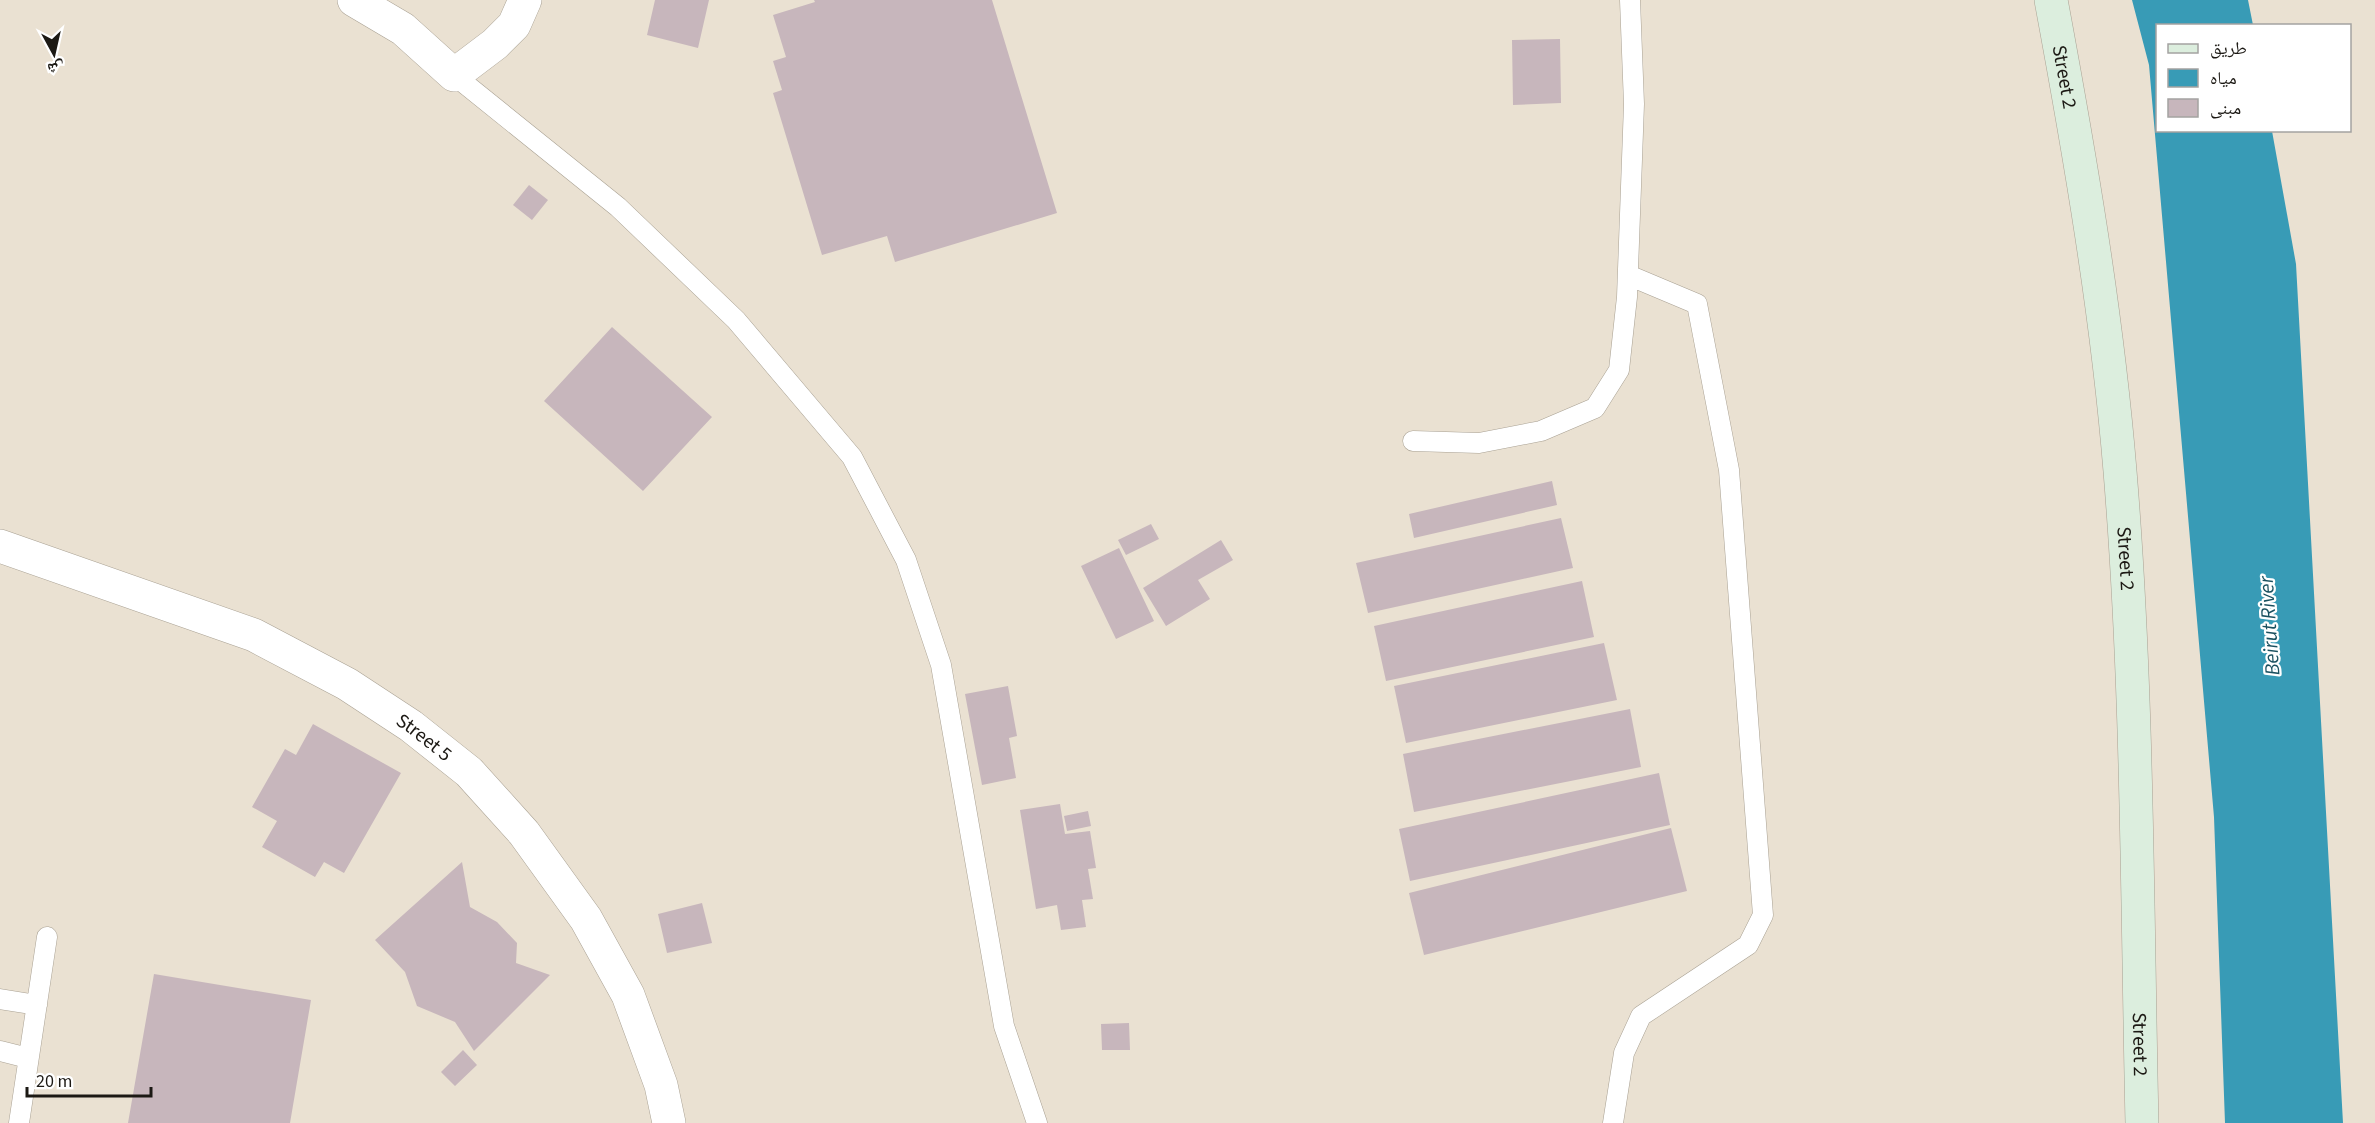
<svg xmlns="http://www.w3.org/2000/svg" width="2375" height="1123" viewBox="0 0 2375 1123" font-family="'Source Sans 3','Noto Naskh Arabic',sans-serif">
<rect width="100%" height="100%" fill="#eae1d2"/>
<path fill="#389bb6" d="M2132 0H2248L2253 25 2158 26V130L2272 131 2296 264 2343 1123H2225L2214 817 2149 65Z"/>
<path fill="#c7b6bc" d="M655 0H709L698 48 647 35Z
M814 0H992L1057 213 895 262 887 236 822 255 773 93 782 90 773 61 786 57 773 15 815 2Z
M1560 39 1561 103 1513 105 1512 40Z
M529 185 548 200 532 220 513 205Z
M612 327 712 417 643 491 544 401Z
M1552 481 1557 505 1414 538 1409 514Z
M1561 518 1573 568 1368 613 1356 563Z
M1151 524 1159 539 1126 555 1118 540Z
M1221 540 1233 560 1198 580 1210 599 1166 626 1143 588Z
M1119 548 1154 621 1116 639 1081 566Z
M1582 581 1594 637 1386 681 1374 626Z
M1604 643 1617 700 1406 743 1394 686Z
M1008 686 1017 736 1009 738 1016 778 982 785 965 694Z
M1630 709 1641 767 1414 812 1403 754Z
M313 724 401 773 344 873 324 862 315 877 262 847 277 821 252 807 285 749 296 755Z
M1659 773 1670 825 1410 881 1399 829Z
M1060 804 1065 834 1090 831 1096 868 1088 869 1093 899 1082 900 1086 927 1061 930 1057 905 1036 909 1020 810Z
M1088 811 1091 826 1067 831 1064 816Z
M1671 828 1687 891 1424 955 1409 893Z
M462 862 470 907 497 922 517 943 516 963 550 975 474 1051 455 1022 417 1006 405 972 375 940Z
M702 903 712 943 667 953 658 914Z
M154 974 311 1000 290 1123H128Z
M1129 1023 1130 1050H1102L1101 1024Z
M463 1050 477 1065 455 1086 441 1072Z"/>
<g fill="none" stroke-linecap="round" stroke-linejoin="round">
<defs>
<path id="lane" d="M454 75 618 207 736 320 852 457 906 560 941 665 1004 1026 1037 1123
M1413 441 1479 443 1541 431 1595 408 1619 370 1627 297 1634 104 1630 0
M0 999 37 1005
M0 1051 28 1058
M19 1123 47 937
M1613 1123 1624 1053 1641 1016 1748 945 1763 915 1729 470 1697 304 1628 275"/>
<g id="street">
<path d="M354 0 403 29 454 75 495 44 514 25 525 0"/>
<path id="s1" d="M0 546 254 635 347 684 411 726 469 772 524 833 586 919 628 995 661 1085 669 1123"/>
</g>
<g id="secondary">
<path id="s2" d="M2051 0C2080 156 2107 313 2120 471 2138 688 2137 906 2142 1123"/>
</g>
</defs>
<use href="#lane" stroke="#a9a193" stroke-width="21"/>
<use href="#street" stroke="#a9a193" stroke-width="34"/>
<use href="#secondary" stroke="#a9a193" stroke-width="34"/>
<use href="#lane" stroke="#fff" stroke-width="20"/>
<use href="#street" stroke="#fff" stroke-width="33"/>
<use href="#secondary" stroke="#dceede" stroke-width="33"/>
</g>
<g text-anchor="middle" stroke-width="4.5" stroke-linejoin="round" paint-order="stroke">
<g font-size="20" fill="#1c1914" stroke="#fff">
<text dy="7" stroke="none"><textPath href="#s2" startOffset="78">Street 2</textPath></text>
<text dy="7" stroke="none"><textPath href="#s2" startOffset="564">Street 2</textPath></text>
<text dy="7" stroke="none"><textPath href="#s1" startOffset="468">Street 5</textPath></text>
<text dy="7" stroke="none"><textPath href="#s2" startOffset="1050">Street 2</textPath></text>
</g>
<g font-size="21" font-style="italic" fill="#1b5160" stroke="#fff">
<text transform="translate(2269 626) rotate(-94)" y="7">Beirut River</text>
</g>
</g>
<rect x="2156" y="24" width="195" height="108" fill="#ffffff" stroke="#a4a3a1" stroke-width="1.5"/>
<rect x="2168" y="44" width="30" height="9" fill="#dceede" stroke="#a4a3a1" stroke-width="1.5"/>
<text x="2210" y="54" font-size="18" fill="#1c1914">طريق</text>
<rect x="2168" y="69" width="30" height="18" fill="#389bb6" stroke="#a4a3a1" stroke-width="1.5"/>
<text x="2210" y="84" font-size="18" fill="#1c1914">مياه</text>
<rect x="2168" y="99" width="30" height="18" fill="#c7b6bc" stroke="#a4a3a1" stroke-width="1.5"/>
<text x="2210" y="114" font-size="18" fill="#1c1914">مبنى</text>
<g transform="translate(54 54) rotate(172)" stroke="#ffffff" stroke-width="4.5" paint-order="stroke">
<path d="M0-4.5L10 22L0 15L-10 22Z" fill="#1c1914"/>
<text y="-9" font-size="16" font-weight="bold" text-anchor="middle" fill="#1c1914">ش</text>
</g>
<path d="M27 1087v9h124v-9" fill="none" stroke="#1c1914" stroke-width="3"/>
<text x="36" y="1087" font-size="18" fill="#1c1914" stroke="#ffffff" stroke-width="4.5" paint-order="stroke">20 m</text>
</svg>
